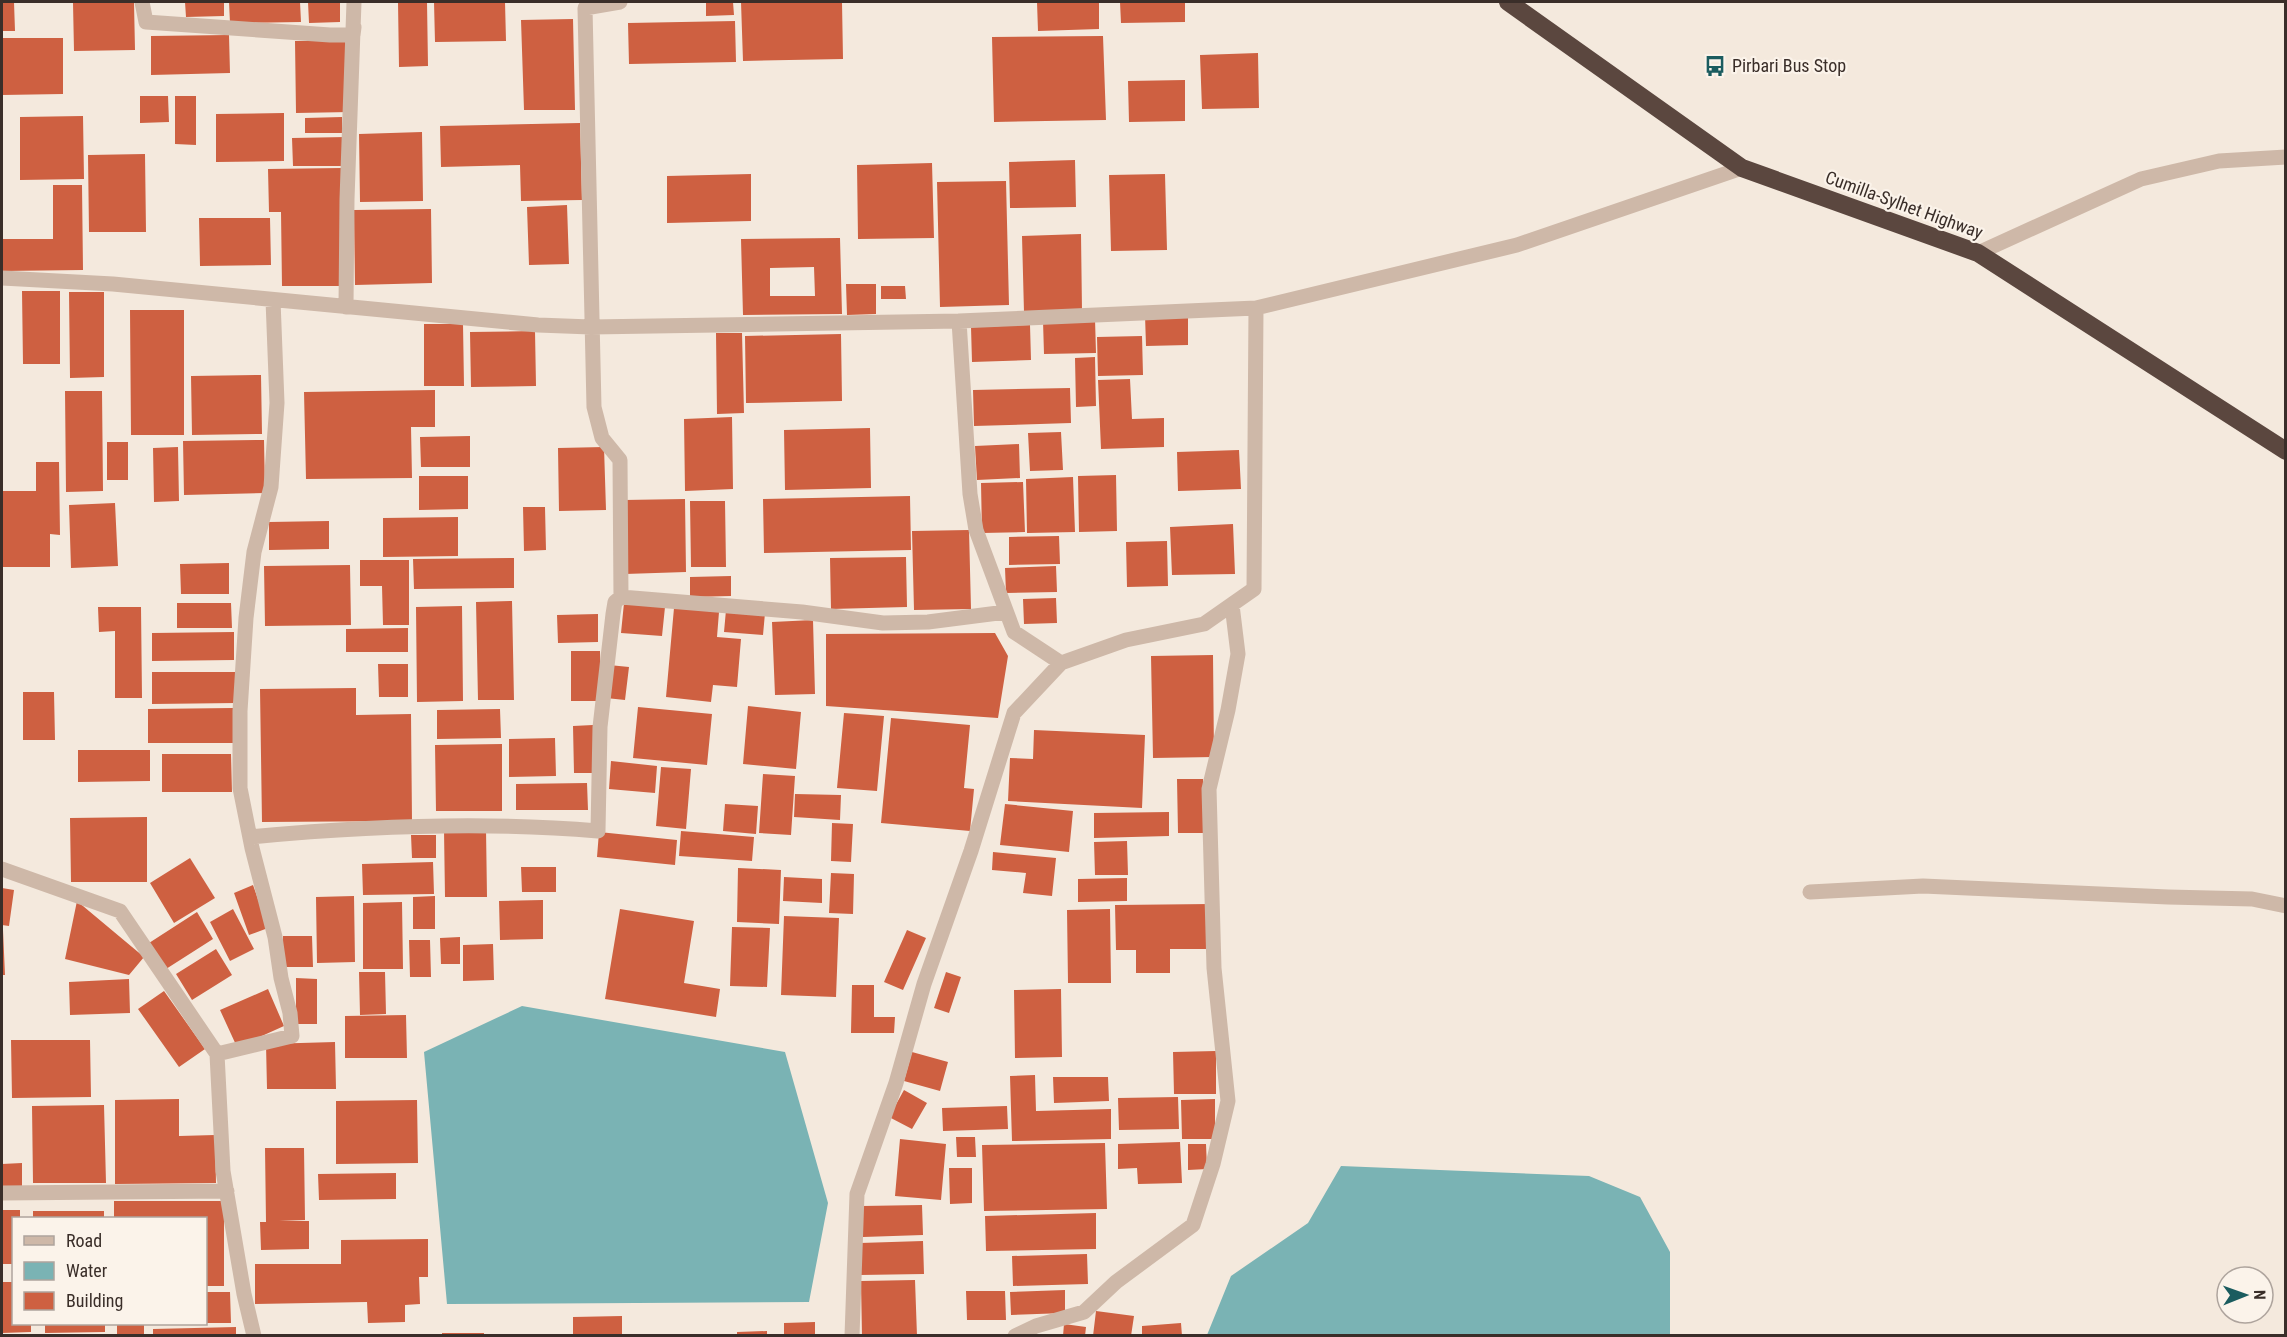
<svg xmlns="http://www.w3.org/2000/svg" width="2287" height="1337" viewBox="0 0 2287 1337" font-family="'Roboto Condensed',sans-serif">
<rect width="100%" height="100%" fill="#f4e9dd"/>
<path fill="#7ab3b4" d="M522 1006 785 1052 828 1203 809 1302 447 1304 424 1052Z
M1341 1166 1589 1176 1640 1197 1670 1252V1335H1207L1231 1276 1308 1223Z"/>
<path fill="#ce6041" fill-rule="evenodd" d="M2 2H14L15 31H2Z
M185 2H224V16L186 17Z
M229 2H300L301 22 230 23Z
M308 2H340V22L309 23Z
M398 2H427L428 66 399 67Z
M434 2H505L506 41 435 42Z
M706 2H733L734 15 706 16Z
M741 2H842L843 59 743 61Z
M1037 2H1099V29L1038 31Z
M1120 2H1185V22L1121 23Z
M73 3H134L135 50 74 51Z
M573 19 575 110H524L521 20Z
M735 21 736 62 629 64 628 23Z
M229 35 230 73 151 75V36Z
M1103 36 1106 120 994 122 992 37Z
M2 38H63V94L2 95Z
M295 41H349L350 112 296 113Z
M1258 53 1259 108 1202 109 1200 55Z
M1185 80V121L1129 122 1128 81Z
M140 96H168L169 122 140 123Z
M175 96H196V145L175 144Z
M284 113V161L216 162V114Z
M83 116 84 179 20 180V117Z
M342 117V133H305V118Z
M580 123 582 200 521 201 520 165 441 167 440 126Z
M422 132 423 201 360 202 359 134Z
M346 137V166H293L292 138Z
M145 154 146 232H89L88 155Z
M1075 160 1076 207 1010 208 1009 162Z
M932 163 934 238 858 239 857 165Z
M342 168 343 286H282L281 212H269L268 169Z
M751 174V221L667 223V176Z
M1165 174 1167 250 1111 251 1109 175Z
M1006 181 1009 305 940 307 937 182Z
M53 185H82L83 270 2 271V239H53Z
M567 205 569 264 529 265 527 207Z
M431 209 432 283 355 285 354 210Z
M199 218H270L271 265 200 266Z
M1081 234 1082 311 1024 312 1022 236Z
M840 238 842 314 743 315 741 239ZM814 267 815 296H770V268Z
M846 284H876V314L847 315Z
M881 286H905L906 299H881Z
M22 291H60V364H23Z
M69 292H104V377L70 378Z
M130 310H184V435H131Z
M1188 314V345L1146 346 1145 315Z
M1095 319 1096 353 1044 354 1043 321Z
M424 324H463L464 386H424Z
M1030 325 1031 360 972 362 971 327Z
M535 331 536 386 471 387 470 332Z
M716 333H742L744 413 717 414Z
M841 334 842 401 746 403 745 336Z
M1142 336 1143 375 1098 376 1097 337Z
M1095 357 1096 406 1076 407 1075 358Z
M261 375 262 434 192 435 191 376Z
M1130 379 1132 419 1164 418V447L1101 449 1098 380Z
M1070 388 1071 423 974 426 973 390Z
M435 390V427H411L412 478 306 479 304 392Z
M65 391H102L103 491 66 492Z
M732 417 733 489 685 491 684 419Z
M870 428 871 488 785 490 784 430Z
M1061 432 1063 470 1030 471 1028 433Z
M470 436V467H421L420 437Z
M264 440 265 493 184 495 183 441Z
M107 442H128V480H107Z
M1019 444 1020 478 977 480 975 446Z
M178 447 179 501 154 502 153 448Z
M604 447 606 510 559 511 558 448Z
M1239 450 1241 489 1178 491 1177 452Z
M36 462H59L60 535 50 534V567H2V491H36Z
M1116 475 1117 531 1079 532 1078 476Z
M419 476H468V509L419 510Z
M1073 477 1075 532 1027 533 1026 479Z
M1023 482 1025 532 982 533 981 483Z
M910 496 911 550 764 553 763 499Z
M685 499 686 572 625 574 624 500Z
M690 501H725L726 567H691Z
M115 503 118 566 71 568 69 505Z
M523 507H545L546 550 524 551Z
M458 517V556L383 557V518Z
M329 521V549L269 550V522Z
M1233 524 1235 574 1172 575 1170 527Z
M969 530 971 609 914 610 912 531Z
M1059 536 1060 564 1009 565V537Z
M1167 541 1168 586 1127 587 1126 542Z
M906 557 907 607 831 609 830 558Z
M514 558V588L414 589 413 559Z
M360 560H409V625H383L382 586H360Z
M229 563V594H181L180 564Z
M350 565 351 625 265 626 264 566Z
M1056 566 1057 592 1006 593 1005 568Z
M731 576V596L690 597V577Z
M1056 598 1057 623 1024 624 1023 599Z
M512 601 514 700H478L476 602Z
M177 603H231L232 628H177Z
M624 603 665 607 662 636 621 633Z
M462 606 463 701 417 702 416 607Z
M98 607H141L142 698H115V631L99 632Z
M674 608 719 612 717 637 741 639 737 687 713 685 711 702 666 697Z
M726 610 765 613 763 635 724 632Z
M598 614V642L558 643 557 615Z
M813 620 815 694 775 695 772 622Z
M408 628V652H346V629Z
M234 632V660L152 661V633Z
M995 633 1008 656 998 718 826 706V634Z
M571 651H600L601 701H571Z
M1213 655 1214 757 1153 758 1151 656Z
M378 664H408V697H379Z
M609 665 629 667 625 700 606 698Z
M152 672H236L237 703 152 704Z
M356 688V715L411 714 412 821 262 822 260 689Z
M23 692H54L55 740H23Z
M748 706 801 712 796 769 743 764Z
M638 707 712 714 707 765 633 758Z
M233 708V743H148V709Z
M500 709 501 738 437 739V710Z
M844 713 884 716 877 791 837 788Z
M891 718 970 725 964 788 974 789 970 831 881 823Z
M593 725V773H574L573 726Z
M1034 730 1145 735 1142 808 1008 801 1010 758 1033 759Z
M555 738 556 776 509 777V739Z
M502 744V811H436L435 745Z
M78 750H150V781L78 782Z
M162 754H231L232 792H162Z
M611 761 657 766 655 793 609 789Z
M661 767 691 769 686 829 656 826Z
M763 774 795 776 791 835 759 833Z
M1177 779H1203V833H1178Z
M587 783 588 810H516V784Z
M795 794 841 795 840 820 794 817Z
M725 804 758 806 756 834 723 831Z
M1005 804 1073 811 1069 852 1000 845Z
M1169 812V836L1094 838V813Z
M147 817V882H71L70 818Z
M832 823 853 824 851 862 831 861Z
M486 829 487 897H445L444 830Z
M681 831 754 837 752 861 679 856Z
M599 832 677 840 675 865 597 857Z
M411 835H436V858H412Z
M1127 841 1128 875H1095L1094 842Z
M993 852 1056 858 1052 896 1023 893 1026 873 992 870Z
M190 858 215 898 174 923 150 883Z
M433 862 434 894 363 895 362 864Z
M521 867H556V892H522Z
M738 868 781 870 779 924 737 922Z
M831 873 854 874 853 914 829 913Z
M784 877 822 879V903L783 901Z
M1127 878V901L1078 902V879Z
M253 885 268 928 249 935 234 893Z
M2 888 14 890 9 926 2 925Z
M354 896 355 962 317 963 316 897Z
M435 896V929H413V897Z
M543 900V939L500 940 499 901Z
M77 901 144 957 129 975 65 959Z
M402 902 403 969H363V903Z
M1211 904V949H1170V973H1136V950H1116L1115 905Z
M233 909 254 949 230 961 210 922Z
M620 909 694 921 684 983 720 989 716 1017 605 999Z
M1110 909 1111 983H1068L1067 910Z
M197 912 213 939 166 969 149 943Z
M784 916 839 918 836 997 781 995Z
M732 927 770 928 767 987 730 986Z
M2 930H3L5 975H2Z
M907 930 926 938 903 990 884 982Z
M283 936H312L313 967H283Z
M460 937V964H441L440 938Z
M409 940H430L431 977H410Z
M493 944 494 980 463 981V945Z
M216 949 232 975 192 1000 176 974Z
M359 972H385L386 1014 360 1015Z
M946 972 961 977 949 1013 934 1008Z
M296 978 317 979V1024H296Z
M129 979 130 1013 70 1015 69 982Z
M852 985H874V1017H895L894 1033H851Z
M268 989 284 1026 237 1047 220 1010Z
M1061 989 1062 1057 1015 1058 1014 990Z
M164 991 205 1049 179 1067 138 1009Z
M406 1015 407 1058H345V1016Z
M11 1040H90L91 1097 12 1098Z
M335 1042 336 1089H267L266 1044Z
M1216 1051V1094H1174L1173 1052Z
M912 1052 948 1062 940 1091 904 1081Z
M1035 1075 1036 1111 1111 1109V1139L1012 1141 1010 1076Z
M1053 1077H1108L1109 1101 1054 1103Z
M904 1090 927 1103 912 1129 889 1117Z
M1178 1097 1179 1129 1119 1130 1118 1098Z
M179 1099V1136L215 1135 216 1183 115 1184V1100Z
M1215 1099V1139H1182L1181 1100Z
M417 1100 418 1163 336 1164V1101Z
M104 1105 106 1183H33L32 1106Z
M1007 1106 1008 1129 943 1131 942 1108Z
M956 1137H975L976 1157H957Z
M900 1139 946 1144 941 1200 895 1196Z
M1180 1142 1182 1183 1138 1184 1137 1168 1118 1169V1144Z
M1105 1143 1107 1209 984 1211 982 1145Z
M1188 1144H1206L1207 1169 1188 1170Z
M265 1148H304L305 1220 279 1221H309V1249L261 1250 260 1222H266Z
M22 1163V1189L2 1190V1164Z
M949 1168H972V1203L950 1204Z
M396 1173V1199L319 1200 318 1174Z
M114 1201H224V1286H206V1218H114Z
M922 1205 923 1235 863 1237 862 1206Z
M2 1210H20V1218H14V1264H2Z
M33 1211H104V1218H33Z
M1096 1213V1249L986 1251 985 1216Z
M428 1239V1277H419L420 1304 405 1305V1322L368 1323 367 1302 255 1304V1264H341V1240Z
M923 1241 924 1274 860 1275V1243Z
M1087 1254 1088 1284 1013 1286 1012 1256Z
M915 1280 917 1336H862L861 1281Z
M2 1282H14V1324H31V1332L2 1333Z
M1065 1290V1313L1011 1315 1010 1292Z
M966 1291H1005L1006 1320H967Z
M206 1292H230L231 1323H206Z
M1096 1311 1134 1316 1131 1336H1093Z
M622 1316V1336H573V1317Z
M815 1322V1336H784V1323Z
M1181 1323 1182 1336H1142V1326Z
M45 1324H105V1332L45 1333Z
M117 1324H144V1334H117Z
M1064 1324 1086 1327 1085 1336H1063Z
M236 1327V1336H153V1329Z
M767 1331V1336H737V1332Z
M442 1333H484V1336H442Z"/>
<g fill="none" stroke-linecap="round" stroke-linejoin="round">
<path stroke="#ceb8a8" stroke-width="15" d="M142 2 146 22 330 35H353L354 27
M620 2 585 8 594 407 602 438 620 460 621 597 802 612 883 623 928 622 1006 612
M1978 253 2141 179 2219 161 2286 157
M2 278 113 284 538 325 591 327 959 321 1256 308 1517 245 1742 168
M346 307 347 199 354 2
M959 321 970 494 976 530 1014 632 1061 663
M250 837C366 826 482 821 598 831L600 727 613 614 615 602 621 597
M2 869 120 911 217 1054 223 1171 244 1294 254 1336
M1810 892 1923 886 2168 897 2252 899 2286 906
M217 1054 292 1036 290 1013 281 978 275 937 252 848 240 788V711L246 618 254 552 271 487 277 403 273 300
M2 1193 227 1191
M852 1336 857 1194 896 1083 924 984 971 851 1014 713 1061 663 1126 640 1204 624 1254 589 1256 308
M1015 1336 1036 1326 1084 1312 1116 1282 1193 1225 1213 1164 1228 1101 1214 968 1209 789 1228 710 1238 654 1232 605"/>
<path stroke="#5b473f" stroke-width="18" d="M1508 2 1742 168 1978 253 2286 451"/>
</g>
<defs>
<symbol id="bus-bare" viewBox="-9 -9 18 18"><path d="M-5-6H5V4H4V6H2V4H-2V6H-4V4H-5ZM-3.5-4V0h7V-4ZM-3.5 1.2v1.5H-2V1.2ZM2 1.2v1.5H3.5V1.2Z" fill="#1b5c5f" stroke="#fbf3ea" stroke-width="2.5" paint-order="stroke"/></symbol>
</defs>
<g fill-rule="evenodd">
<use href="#bus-bare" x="1700" y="51" width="30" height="30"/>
</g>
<g text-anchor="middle" stroke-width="4.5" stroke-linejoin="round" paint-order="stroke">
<g font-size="18" fill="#3a2e29" stroke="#fbf3ea" text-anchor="start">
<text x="1732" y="72">Pirbari Bus Stop</text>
</g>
<g font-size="18" fill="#3a2e29" stroke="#fbf3ea">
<text transform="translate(1904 205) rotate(20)" y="6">Cumilla-Sylhet Highway</text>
</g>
</g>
<rect width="2287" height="1337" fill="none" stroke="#3a2e29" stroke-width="6"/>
<rect x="12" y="1217" width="195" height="108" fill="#fbf3ea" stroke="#aea49d" stroke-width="1.5"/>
<rect x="24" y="1236" width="30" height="9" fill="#ceb8a8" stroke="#aea49d" stroke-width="1.5"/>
<text x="66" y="1247" font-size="18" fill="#3a2e29">Road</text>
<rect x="24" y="1262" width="30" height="18" fill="#7ab3b4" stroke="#aea49d" stroke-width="1.5"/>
<text x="66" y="1277" font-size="18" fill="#3a2e29">Water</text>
<rect x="24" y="1292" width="30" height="18" fill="#ce6041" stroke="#aea49d" stroke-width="1.5"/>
<text x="66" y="1307" font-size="18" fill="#3a2e29">Building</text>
<g transform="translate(2245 1295) rotate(89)"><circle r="28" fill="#fbf3ea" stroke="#aea49d" stroke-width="1.5"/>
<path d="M0-4.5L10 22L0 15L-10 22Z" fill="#1b5c5f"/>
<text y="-9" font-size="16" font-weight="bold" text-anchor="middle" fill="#3a2e29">N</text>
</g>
</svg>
